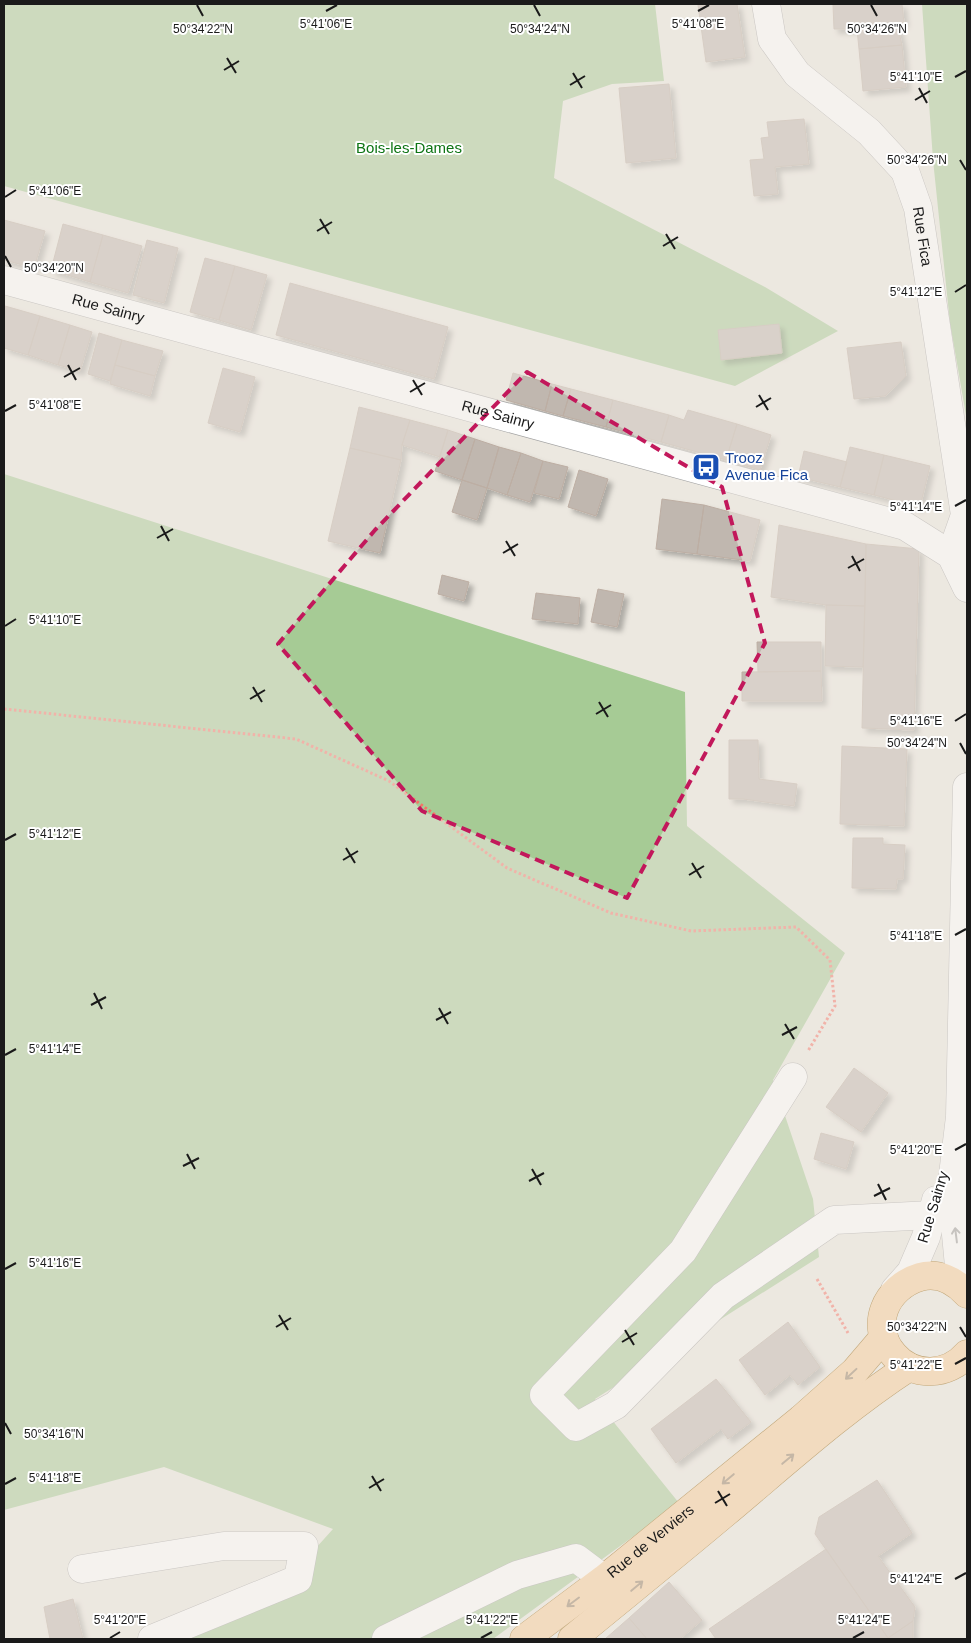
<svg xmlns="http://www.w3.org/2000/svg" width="971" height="1643" viewBox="0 0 971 1643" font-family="Helvetica,sans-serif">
<defs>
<filter id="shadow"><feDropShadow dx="4.5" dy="4.5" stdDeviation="2.5" flood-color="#0004"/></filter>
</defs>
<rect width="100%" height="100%" fill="#ece8e0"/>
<path fill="#a6cb95" d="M4 4H655L664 81 612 84 563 101 554 178 765 287 838 331 735 386 4 186Z
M922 4H967V421L950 323 933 160Z
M4 474 685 692 687 826 845 953 773 1080 813 1199 819 1257 595 1399 679 1503 493 1639H158L270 1599 333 1529 164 1467 4 1510Z"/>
<path fill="#c0b7af" stroke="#bdaea3" filter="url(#shadow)" d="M704 4H737L745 57 706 62 698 5Z
M842 4H902L904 23H897L902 45 859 49 857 29H834L833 5Z
M902 45 906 87 863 91 859 49Z
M669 84 676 158 626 163 619 88Z
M804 119 809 164 775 167 778 194 754 196 750 160 764 159 761 138 769 137 767 122Z
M4 220 45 231 34 268 4 260Z
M63 224 103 235 90 282 51 270Z
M103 235 142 246 128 293 90 282Z
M147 240 178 248 164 303 133 295Z
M205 258 235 266 219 320 190 312Z
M235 266 267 275 251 330 219 320Z
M290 283 448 327 434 379 276 335Z
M5 306 40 316 28 355 4 348Z
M40 316 70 325 58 365 28 355Z
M779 324 782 353 721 360 718 330Z
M70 325 92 332 80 371 58 365Z
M99 333 122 340 110 381 88 374Z
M122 340 163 351 155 376 115 365Z
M901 342 906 376 885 396 854 399 847 348Z
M115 365 155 376 150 396 110 384Z
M223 368 255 377 240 432 208 423Z
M513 373 552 384 545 411 506 400Z
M552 384 571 389 563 416 545 411Z
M571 389 613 400 606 427 563 416Z
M613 400 669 415 661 442 606 427Z
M359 407 410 420 402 445 401 460 350 448Z
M688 410 737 424 726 460 661 442 669 415 684 420Z
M410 420 448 430 440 457 402 445Z
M737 424 771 435 760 470 726 460Z
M448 430 475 439 462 480 435 471Z
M475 439 499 447 487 488 462 480Z
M499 447 521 453 507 495 487 488Z
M850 447 884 455 874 495 840 487Z
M350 448 401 460 380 553 328 541Z
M804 451 847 462 840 487 798 477Z
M521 453 543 461 530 502 507 495Z
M884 455 930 466 920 507 874 495Z
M543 461 568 467 559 499 534 493Z
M579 470 608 479 596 516 568 507Z
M462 480 487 488 477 520 452 512Z
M662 499 704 505 697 554 656 549Z
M704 505 760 520 750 561 697 554Z
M779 525 866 544 865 606 826 605 771 597Z
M866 544 919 549 914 730 862 728Z
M442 575 469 582 464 601 438 594Z
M598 589 624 594 617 627 591 622Z
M536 593 580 598 578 624 532 619Z
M826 605 865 606 863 667 825 666Z
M757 642H821V671L758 672Z
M821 671 822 701H742V672Z
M729 740H758L759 779 797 784 794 806 743 799H729Z
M842 746 907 749 904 826 840 824Z
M853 838H883V844L905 845 903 879H897L896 889 852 888Z
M854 1068 888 1093 861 1132 826 1107Z
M821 1133 854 1142 846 1169 814 1159Z
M788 1322 820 1367 798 1385 790 1375 765 1395 739 1360Z
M716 1379 751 1422 728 1439 721 1429 676 1463 651 1429Z
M877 1480 912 1533 878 1556 915 1607 913 1621 888 1638 815 1534 819 1517Z
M826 1549 888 1638 716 1639 709 1629Z
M669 1582 702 1620 680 1639H647L629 1618Z
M73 1599 83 1639H50L44 1607Z
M629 1618 647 1639H605Z
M913 1621V1639H886L888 1638Z"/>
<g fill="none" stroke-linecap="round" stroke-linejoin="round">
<defs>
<g id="minor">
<path id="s1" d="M766 4 772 39 797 74 869 132 905 171 918 208 965 515 951 555"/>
<path id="s2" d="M4 280 905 526 951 555 967 588"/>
<path d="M793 1077 683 1251 544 1395 576 1427 616 1405 723 1296 834 1220 931 1215"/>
<path d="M958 1284 959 1266 955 1224 953 1175 960 1117 967 787"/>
<path d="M895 1290 911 1272 926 1237 936 1200"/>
<path d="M82 1569 224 1546H304L298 1579 152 1639"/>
<path d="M386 1639 517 1575 576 1558 604 1579"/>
</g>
<g id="major">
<path d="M967 1294C955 1281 938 1272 920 1277 886 1287 868 1326 894 1355 914 1378 948 1376 967 1354"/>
<path id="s3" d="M524 1639 604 1579 801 1419 855 1371 884 1337"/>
<path d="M572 1639C623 1597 674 1556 724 1514 785 1463 843 1410 909 1367"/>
</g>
</defs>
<use href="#minor" stroke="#a1a1a1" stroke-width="29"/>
<use href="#major" stroke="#8e5d03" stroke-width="29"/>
<path stroke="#f67367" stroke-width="3" stroke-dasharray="2.5 2.5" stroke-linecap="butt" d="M4 709 296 739 389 781 507 868 611 913 691 931 796 927 830 960 835 1006 808 1051
M817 1279 848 1333"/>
<use href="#minor" stroke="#fff" stroke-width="28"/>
<use href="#major" stroke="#f9cd98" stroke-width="28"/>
</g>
<defs><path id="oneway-shaft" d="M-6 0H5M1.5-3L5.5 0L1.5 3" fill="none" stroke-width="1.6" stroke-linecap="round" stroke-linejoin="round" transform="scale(1.25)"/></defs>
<use stroke="#989898" href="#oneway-shaft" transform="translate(956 1235) rotate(-97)"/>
<g stroke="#957c5f">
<use href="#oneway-shaft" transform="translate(851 1374) rotate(137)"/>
<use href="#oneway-shaft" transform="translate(788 1459) rotate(-40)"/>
<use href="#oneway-shaft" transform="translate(728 1479) rotate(140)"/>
<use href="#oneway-shaft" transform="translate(637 1586) rotate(-40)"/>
<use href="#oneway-shaft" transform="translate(573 1602) rotate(143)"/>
</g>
<path d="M0 0H971V1643H0ZM527 372 722 487 765 643 627 898 422 811 278 644 375 530Z" fill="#ece8e0" fill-opacity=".55" fill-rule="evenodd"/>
<path fill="none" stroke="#c2185b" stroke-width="4" stroke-dasharray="10 6" stroke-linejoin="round" d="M527 372 722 487 765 643 627 898 422 811 278 644 375 530Z"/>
<path fill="none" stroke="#1a1a1a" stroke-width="2" d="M197 5 203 16M534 5 540 16M871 5 877 16M326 11 337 5M698 11 709 5M227 58 236 73M224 70 239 61M573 73 582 88M955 77 966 71M570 85 585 76M919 88 927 103M915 100 930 91M960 160 966 170M5 197 16 190M320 219 329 234M317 231 332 222M666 234 675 249M663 246 678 237M5 256 11 267M955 292 966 285M68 365 76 380M64 377 80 368M413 380 422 395M410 392 425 383M759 395 768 410M756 407 771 398M5 411 16 405M955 506 966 500M161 526 169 541M157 538 173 529M506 541 515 556M503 553 518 544M852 556 860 571M848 568 864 559M5 626 16 619M253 687 262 702M250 699 265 690M599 702 608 717M596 714 611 705M955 721 966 714M960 743 966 754M5 840 16 834M346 848 355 863M343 860 358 851M692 863 701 878M689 875 704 866M955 935 966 929M94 993 102 1009M91 1005 106 997M439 1008 448 1024M436 1020 451 1012M785 1024 794 1039M782 1035 797 1027M5 1055 16 1049M955 1150 966 1144M187 1154 195 1169M183 1166 199 1158M532 1169 541 1185M529 1181 544 1173M878 1184 886 1200M874 1196 890 1188M5 1269 16 1263M279 1315 288 1330M276 1327 291 1318M960 1327 966 1337M625 1330 634 1345M622 1342 637 1333M955 1364 966 1358M5 1423 11 1434M372 1476 381 1491M5 1484 16 1478M369 1488 384 1479M718 1491 727 1506M715 1503 730 1494M955 1579 966 1573M110 1638 120 1632M481 1638 492 1632M853 1638 864 1632"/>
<defs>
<symbol id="bus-square" viewBox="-11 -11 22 22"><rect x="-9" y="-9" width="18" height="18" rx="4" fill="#1a4fb4" stroke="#fff"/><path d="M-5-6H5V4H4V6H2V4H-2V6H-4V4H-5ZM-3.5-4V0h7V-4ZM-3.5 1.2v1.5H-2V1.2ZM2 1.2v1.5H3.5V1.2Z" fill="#fff"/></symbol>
</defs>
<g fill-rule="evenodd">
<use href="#bus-square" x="690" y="451" width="32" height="32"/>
</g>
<g text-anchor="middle" stroke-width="4" stroke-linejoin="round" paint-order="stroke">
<g font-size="15" fill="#0d7414" stroke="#fff">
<text x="409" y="153">Bois-les-Dames</text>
</g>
<g font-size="15" fill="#1a1a1a" stroke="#fff">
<text dy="5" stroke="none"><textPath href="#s1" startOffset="292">Rue Fica</textPath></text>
<text dy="5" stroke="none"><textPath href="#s2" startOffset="108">Rue Sainry</textPath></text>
<text dy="5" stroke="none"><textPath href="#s2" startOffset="512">Rue Sainry</textPath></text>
<text transform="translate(933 1207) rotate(-73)" y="5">Rue Sainry</text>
<text dy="5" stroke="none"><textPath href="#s3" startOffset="160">Rue de Verviers</textPath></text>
</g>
<g font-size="15" fill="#164399" stroke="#fff" text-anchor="start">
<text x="725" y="463">Trooz<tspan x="725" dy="17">Avenue Fica</tspan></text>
</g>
</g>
<g font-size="12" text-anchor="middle" fill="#1a1a1a" stroke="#fff" stroke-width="4" stroke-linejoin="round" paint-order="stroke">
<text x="326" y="28">5°41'06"E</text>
<text x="698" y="28">5°41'08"E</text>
<text x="877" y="33">50°34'26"N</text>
<text x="540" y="33">50°34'24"N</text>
<text x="203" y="33">50°34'22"N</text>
<text x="916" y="81">5°41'10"E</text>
<text x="917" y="164">50°34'26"N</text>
<text x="55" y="195">5°41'06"E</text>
<text x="54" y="272">50°34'20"N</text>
<text x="916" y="296">5°41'12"E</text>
<text x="55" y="409">5°41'08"E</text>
<text x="916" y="511">5°41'14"E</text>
<text x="55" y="624">5°41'10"E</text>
<text x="916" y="725">5°41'16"E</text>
<text x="917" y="747">50°34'24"N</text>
<text x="55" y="838">5°41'12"E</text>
<text x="916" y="940">5°41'18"E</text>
<text x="55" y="1053">5°41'14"E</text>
<text x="916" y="1154">5°41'20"E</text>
<text x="55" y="1267">5°41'16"E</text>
<text x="917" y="1331">50°34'22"N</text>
<text x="916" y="1369">5°41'22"E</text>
<text x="54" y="1438">50°34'16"N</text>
<text x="55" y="1482">5°41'18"E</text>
<text x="916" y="1583">5°41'24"E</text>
<text x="120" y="1624">5°41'20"E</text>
<text x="492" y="1624">5°41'22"E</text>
<text x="864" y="1624">5°41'24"E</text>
</g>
<rect width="971" height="1643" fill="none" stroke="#1a1a1a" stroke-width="10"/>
</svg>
